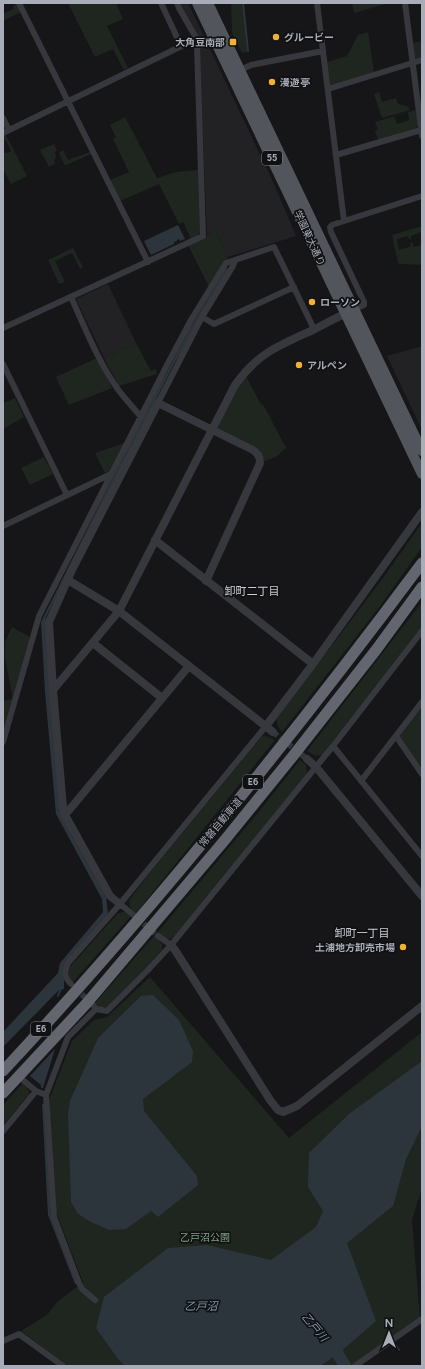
<svg xmlns="http://www.w3.org/2000/svg" width="425" height="1369" viewBox="0 0 425 1369" font-family="Figtree,'Noto Sans JP',sans-serif">
<rect width="100%" height="100%" fill="#161618"/>
<path fill="#222225" d="M179 3H188L274 184 296 236 228 257 216 231 207 235 199 42Z
M422 41V58L416 60 414 58 412 43Z
M108 284 136 343 104 358 76 299Z
M422 346V430L387 356Z"/>
<path fill="#1e261f" fill-rule="evenodd" d="M68 3H116L123 19 107 26 128 68 124 70 113 49 95 57Z
M231 3H241L243 8 247 52 242 53 232 33Z
M352 3H389L354 13Z
M17 4 21 12 3 21V14L13 9 14 5Z
M368 32 374 72 332 86 330 84 327 62 347 56 358 35Z
M379 92 382 102 396 98 398 104 407 106 410 110 382 118 374 94Z
M415 110C417 116 420 123 416 128L378 140 375 131 378 130 375 122ZM408 112 409 120 397 124 394 116Z
M125 117 157 178 176 172 198 170 200 232 199 235 191 239 183 222 179 224 159 184 120 201 110 180 129 172 113 139 116 137 110 125Z
M6 135 27 176 11 184 3 169V152L7 153 11 151 6 140 3 141V136Z
M54 144 57 151 55 152 56 157 54 160 55 164 49 167 40 150Z
M63 150 68 160 90 152 91 154 66 165 64 164 59 153Z
M422 226V234L421 232 411 236V239H409L408 236 397 239V241L399 250 409 247 411 246 410 243 412 242 414 247 421 245 422 265 400 264 398 263 392 235Z
M216 231 228 257 209 287 188 245Z
M73 248 83 267 80 269 72 253 55 261 65 282 59 284 48 260Z
M136 343 151 371 156 369 157 374 119 386 104 358Z
M97 358 112 388 69 405 56 377Z
M245 374 260 403 264 406 286 448 276 457 262 462 263 458 215 429Z
M15 398 24 417 3 429V402L4 403Z
M125 443 110 471 105 473 95 453Z
M44 457 53 474 30 485 21 468Z
M422 523V547L381 605 282 732C279 728 276 724 277 718L380 582Z
M422 602V627L322 755 316 756 307 751Z
M12 627 30 637 3 731V701L13 699 5 658V642Z
M422 704V769L398 736Z
M266 736 275 740 136 913C131 909 128 906 130 899L149 874 261 737Z
M300 760 306 765 307 774 175 935 170 939H165L157 933 257 814Z
M122 912H126L131 916 73 982C68 977 68 974 70 967L117 914Z
M154 936 162 944V950L160 952 137 978 108 1007 100 1008 95 1003Z
M150 977 289 1138 422 1032V1188L412 1220 420 1318 353 1366H68L21 1331 47 1315 57 1302 83 1282 56 1212 49 1100 72 1041 94 1020 107 1017Z
M23 1083 29 1091V1094L3 1125V1105Z"/>
<path fill="#2c353c" d="M178 225 185 239 180 241 179 239 177 240V241L174 242V244L151 255 144 241Z
M226 268 229 269 174 364 46 617 45 622 57 761 71 834 106 897 108 913 64 966V989L59 990 3 1047V1032L58 973 60 963 103 912 102 899 56 814 45 692 41 622 143 417 190 328Z
M153 995 179 1020 193 1051 192 1062 143 1099 144 1111 197 1176 198 1185 158 1217 151 1211 126 1229 109 1230 91 1222 78 1214 71 1202 68 1114 70 1101 98 1038 141 996Z
M55 1049 43 1088H41V1085L30 1076Z
M422 1061V1126L406 1159 393 1206 347 1243 376 1321 338 1354 320 1366H125L118 1359 96 1328 104 1297 168 1248 207 1245 271 1260 316 1227 323 1211 308 1187 309 1153 349 1114Z
M42 1104H45L51 1214 77 1284H75L48 1215Z"/>
<g fill="none" stroke-linecap="round" stroke-linejoin="round">
<path stroke="#2c353c" stroke-width="2" d="M243 3 248 51
M58 996 61 988
M395 1344 399 1350"/>
<path stroke="#2c353c" stroke-width="12" d="M328 1342 338 1354 345 1366"/>
<path stroke="#333438" stroke-width="6" stroke-dasharray="6 3" stroke-linecap="butt" d="M273 732 307 759
M130 912 158 936
M75 988 90 1002"/>
<path stroke="#37383d" stroke-width="6" d="M19 3 148 262
M161 3 181 46
M317 3 344 221
M405 3 422 136
M238 71 251 65 323 51
M328 89 422 60
M3 118 9 130
M3 133 196 39
M336 155 421 130
M71 297C85 328 98 361 117 388 124 398 133 407 141 417
M355 309 364 305V302L331 232 330 227 332 225 344 221 422 196
M202 317 214 324 294 287
M3 328 203 236 197 45 195 36 179 8 177 3
M3 364 67 495
M158 403 202 317 233 266 235 260
M3 526 111 474
M396 736 422 774
M3 742 39 616 168 363 191 320 226 263 274 247 314 329
M333 746 422 856
M361 781 422 702
M120 904 130 912
M158 936 171 945
M71 984C64 977 64 973 68 963L120 904 266 726
M93 1005 96 1009 107 1011 148 970 171 945 333 746 422 631
M24 1081 36 1091 46 1095
M3 1131 36 1091
M95 1300 82 1289 79 1283 54 1217 46 1095 68 1037 96 1009
M3 1341 19 1334 63 1366
M355 1366 422 1319"/>
<path stroke="#37383d" stroke-width="8" d="M155 540 313 664
M68 580 119 611 273 732
M93 643 162 698
M53 690 119 611 235 385C258 353 278 346 313 330 325 324 337 317 349 312
M266 726 313 664 422 512
M307 759 316 767 422 896
M65 815 189 666
M120 904 110 896 65 815 63 807 53 690 49 622 72 570 158 403 253 450C258 454 260 456 260 463L206 581
M171 945 175 950 270 1100 278 1110 283 1112 297 1106 422 1006"/>
<path stroke="#53555c" stroke-width="10" d="M197 3 422 474
M208 3 422 451"/>
<path stroke="#63666e" stroke-width="11" d="M3 1071C153 910 291 739 422 563
M3 1093 86 1004 224 841 293 756 376 650 422 587"/>
</g>
<g fill="#f2b134" stroke="#111113" stroke-width="1.5">
<circle cx="276" cy="37" r="4"/>
<rect x="229" y="38" width="8" height="8" rx="2"/>
<circle cx="272" cy="82" r="4"/>
<circle cx="312" cy="302" r="4"/>
<circle cx="299" cy="365" r="4"/>
<circle cx="403" cy="947" r="4"/>
</g>
<g text-anchor="middle" stroke-width="3.5" stroke-linejoin="round" paint-order="stroke">
<g fill="#111113" stroke="#7b7e86" stroke-width="1">
<rect x="262" y="151" width="20" height="14" rx="3"/>
<rect x="243" y="775" width="20" height="14" rx="3"/>
<rect x="31" y="1022" width="20" height="14" rx="3"/>
</g>
<g font-size="9" font-weight="bold" fill="#a8adb8">
<text x="272" y="161">55</text>
<text x="253" y="785">E6</text>
<text x="41" y="1032">E6</text>
</g>
<g font-size="10" font-weight="bold" fill="#a8adb8" stroke="#111113" text-anchor="start">
<text x="284" y="41">グルービー</text>
<text x="225" y="46" text-anchor="end">大角豆南部</text>
<text x="280" y="86">漫遊亭</text>
<text x="320" y="306">ローソン</text>
<text x="307" y="369">アルペン</text>
<text x="395" y="951" text-anchor="end">土浦地方卸売市場</text>
</g>
<g font-size="10" fill="#a8adb8" stroke="#111113">
<text transform="translate(310 238) rotate(65)" y="4">学園東大通り</text>
<text transform="translate(220 822) rotate(-50)" y="4">常磐自動車道</text>
</g>
<g font-size="10" fill="#7fa381" stroke="#111113">
<text x="205" y="1241">乙戸沼公園</text>
</g>
<g font-size="11" fill="#c9ccd4" stroke="#111113">
<text x="252" y="595">卸町二丁目</text>
<text x="362" y="937">卸町一丁目</text>
</g>
<g font-size="11" font-style="italic" fill="#7f9bb3" stroke="#111113">
<text x="201" y="1310">乙戸沼</text>
<text transform="translate(315 1327) rotate(50)" y="4">乙戸川</text>
</g>
</g>
<rect width="425" height="1369" fill="none" stroke="#a8adb8" stroke-width="8"/>
<g transform="translate(389 1333)" stroke="#111113" stroke-width="3" paint-order="stroke">
<path d="M0-3L7 15L0 10L-7 15Z" fill="#a8adb8"/>
<text y="-6" font-size="11" font-weight="bold" text-anchor="middle" fill="#a8adb8">N</text>
</g>
</svg>
